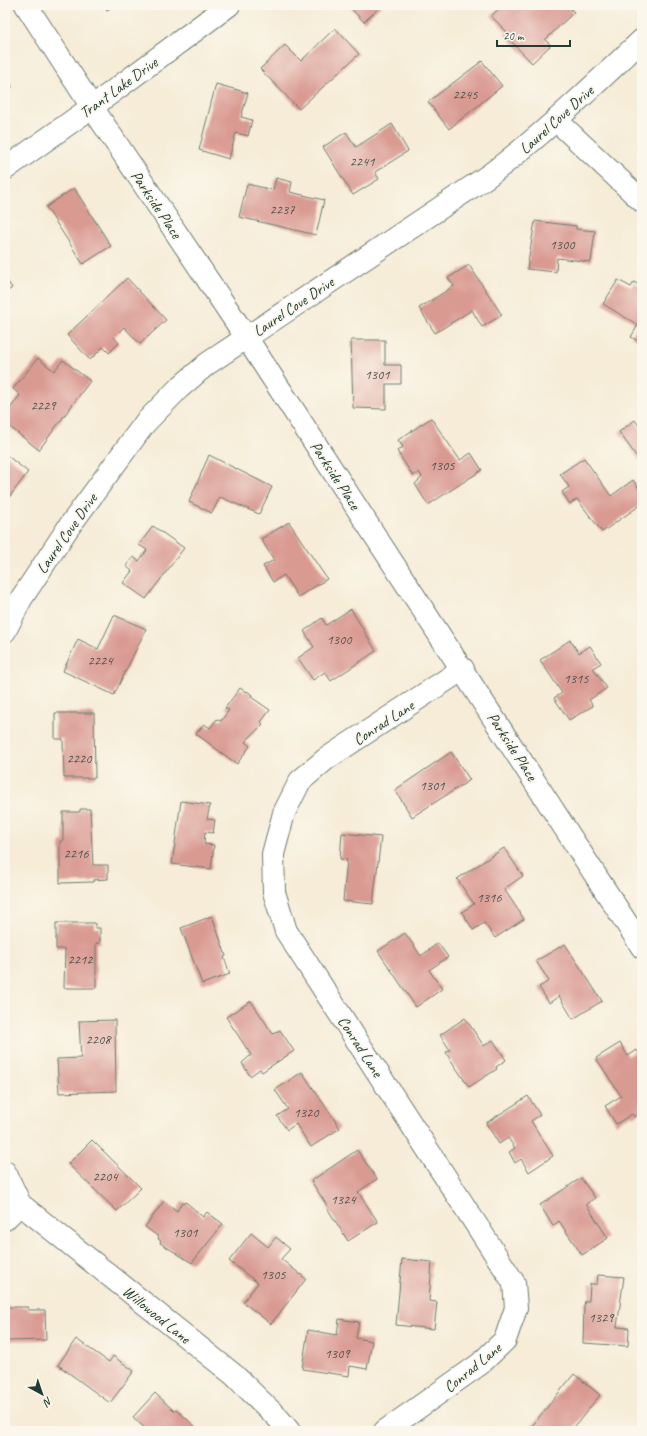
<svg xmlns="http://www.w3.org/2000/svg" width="647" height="1436" viewBox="0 0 647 1436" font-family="Caveat,sans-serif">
<rect width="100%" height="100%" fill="#fbf7ec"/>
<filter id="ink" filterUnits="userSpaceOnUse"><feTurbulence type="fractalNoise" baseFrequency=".025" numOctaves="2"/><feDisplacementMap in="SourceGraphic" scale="8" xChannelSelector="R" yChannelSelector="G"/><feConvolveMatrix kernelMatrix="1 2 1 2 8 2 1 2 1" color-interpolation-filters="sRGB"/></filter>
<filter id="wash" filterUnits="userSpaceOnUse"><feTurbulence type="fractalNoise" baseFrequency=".012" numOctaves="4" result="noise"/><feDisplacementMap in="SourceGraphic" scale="16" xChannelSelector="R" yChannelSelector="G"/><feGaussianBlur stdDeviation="0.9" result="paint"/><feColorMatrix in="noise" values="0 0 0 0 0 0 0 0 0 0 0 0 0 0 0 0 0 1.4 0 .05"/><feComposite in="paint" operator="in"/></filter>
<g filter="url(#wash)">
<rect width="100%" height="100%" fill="#f6ecd7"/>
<g id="blocks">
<path fill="#d99a92" d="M104 5H115L107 10Z
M348 5H382L364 22Z
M503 5H567L574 12 545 40 551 45 532 63 505 35 507 32 491 16Z
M335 28 359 54 299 109 260 69 285 45 301 61Z
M482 61 502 86 449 129 428 102Z
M5 77 12 87 5 92Z
M216 84 248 93 241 117 252 120 248 136 236 133 229 159 199 150Z
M392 124 408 151 375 172 379 179 353 195 323 147 346 132 356 147Z
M276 178 292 182 290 192 324 200 316 235 239 217 247 184 273 190Z
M74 188 111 246 83 264 46 207Z
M535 221 576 226V229L595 231 591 262 557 258 556 272 527 269Z
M469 265 502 315 482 327 472 310 435 333 419 308 454 286 448 278Z
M5 277 12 288 5 293Z
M127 278 166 320 140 344 124 327 114 337 119 343 109 353 103 347 90 360 67 335Z
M618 280 631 287 634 282 642 287V343L631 337 638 325 603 304Z
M351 340H385V365H401V384H386V409L353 408Z
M38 358 54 371 63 360 90 381 39 450 5 423V415L20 395 13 389Z
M431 418 460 460 471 453 482 470 428 505 415 484 422 477 419 472 413 476 397 451 403 447 398 440Z
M635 420 642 430V464L619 432Z
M5 454 28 472 7 500 5 499Z
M209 455 272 487 259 514 220 497 212 513 189 502Z
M584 458 611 496 633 480 642 493V504L602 532 577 499 570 504 562 492 569 487 560 474Z
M289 522 327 579 298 597 284 575 273 582 263 566 274 560 261 539Z
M153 526 184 548 146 599 123 583 132 571 126 566 133 557 139 561 147 550 139 545Z
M351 609 376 651 331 681 325 672 313 680 298 658 314 647 304 631 322 618 326 625Z
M114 615 146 629 114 695 63 671 78 639 98 649Z
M570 640 579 653 590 646 601 663 593 668 607 688 589 700 593 706 569 720 554 698 562 693 540 660Z
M240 688 246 692 247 691 252 695 251 697 270 710 261 722 263 724 245 742 250 746 237 764 196 734 204 724 210 728 217 719 221 721 229 710 225 708Z
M55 713H94L95 778H64L63 739H55Z
M451 752 470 780 412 817 395 790Z
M181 801 210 805 207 819 215 820 213 833 205 832 204 844 214 845 211 869 172 864Z
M80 809H90L93 865H108V879L93 880V882L60 883V841H63V812H80Z
M342 833 381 837 373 904 343 901 347 860 340 859Z
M504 848 523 876 504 889 524 919 495 938 484 923 473 930 462 912 474 904 457 879Z
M212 916 226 956 224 957 230 974 202 984 181 928Z
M56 923H95V928H100V943H96V988H64L65 949H56Z
M405 933 421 956 438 943 448 957 429 970 442 989 416 1007 378 951Z
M565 944 602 1001 573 1019 559 996 549 1003 539 987 549 981 536 961Z
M251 1001 273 1034 280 1030 294 1051 262 1072 260 1069 250 1076 242 1063 251 1055 226 1017Z
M465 1018 484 1046 493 1040 506 1060 496 1067 497 1069 469 1087 448 1056 446 1052 450 1050 440 1035Z
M115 1020 116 1091 59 1093 57 1059 81 1058 79 1021Z
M620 1043 628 1056 637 1050 642 1058V1111L634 1117 632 1114 616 1124 605 1106 621 1096 596 1058Z
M302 1072 340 1128 311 1147 296 1124 287 1130 277 1116 288 1109 275 1090Z
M528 1096 540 1115 531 1121 553 1156 529 1172 521 1159 515 1163 509 1152 515 1148 508 1138 499 1144 486 1123Z
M92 1140 141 1188 117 1211 68 1164Z
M357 1150 377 1179 358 1192 378 1222 348 1241 327 1208 328 1207 311 1181Z
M581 1178 595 1198 586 1204 608 1238 582 1255 559 1221 553 1226 540 1205Z
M164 1201 177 1211 182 1202 187 1203 203 1217 207 1212 223 1224 192 1263 160 1243 161 1241 158 1239 159 1237 145 1227Z
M251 1233 268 1247 276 1237 290 1249 281 1259 306 1279 271 1324 243 1302 258 1283 229 1261Z
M402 1259 432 1262 429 1301 437 1302 434 1329 396 1325Z
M598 1275 624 1277 617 1327 629 1328 628 1346 583 1343 584 1306 585 1301H589L590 1284H597Z
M5 1307H28V1310H45L46 1340 5 1341Z
M339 1319 359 1322 356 1338 372 1341 367 1369 350 1366 349 1376 302 1369 308 1330 337 1335Z
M76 1339 109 1362 113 1356 134 1371 110 1403 58 1365Z
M574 1374 600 1395 571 1431H536L531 1427Z
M155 1393 174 1411 176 1409 200 1431H148L133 1417Z"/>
</g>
</g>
<g filter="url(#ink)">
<use href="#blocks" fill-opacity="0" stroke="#6a7a6d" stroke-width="1"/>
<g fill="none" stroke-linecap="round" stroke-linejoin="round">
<defs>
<path id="street" d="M26 5 92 107 246 337 642 947
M557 121 642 201
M5 169 92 107 229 5
M5 631 21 599 68 528 145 423 178 389 207 364 488 176C543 135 592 87 642 40
M5 1172 20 1204 234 1375 278 1418 289 1431
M5 1219 20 1204
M385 1431 480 1364 505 1340 516 1308 514 1283 286 931 274 892 273 854 284 813 300 781 326 759 463 669"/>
</defs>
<use href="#street" stroke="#6a7a6d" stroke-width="24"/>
<use href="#street" stroke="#fff" stroke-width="22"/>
</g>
</g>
<g text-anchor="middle" stroke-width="3.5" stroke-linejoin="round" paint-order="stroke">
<g font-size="14" fill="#4e544c">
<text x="465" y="99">2245</text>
<text x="362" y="166">2241</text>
<text x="282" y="214">2237</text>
<text x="562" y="249">1300</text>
<text x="377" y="379">1301</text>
<text x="43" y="410">2229</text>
<text x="442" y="470">1305</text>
<text x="339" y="644">1300</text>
<text x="100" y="665">2224</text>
<text x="576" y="683">1315</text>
<text x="79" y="763">2220</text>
<text x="432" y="790">1301</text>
<text x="76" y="858">2216</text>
<text x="489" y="902">1316</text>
<text x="80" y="964">2212</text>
<text x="98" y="1044">2208</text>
<text x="306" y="1117">1320</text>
<text x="105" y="1181">2204</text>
<text x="343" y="1204">1324</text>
<text x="185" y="1237">1301</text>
<text x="273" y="1279">1305</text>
<text x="601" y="1322">1329</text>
<text x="337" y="1358">1309</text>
</g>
<g font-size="16" fill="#1f3d34" stroke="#fbf7ec">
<text transform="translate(118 87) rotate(-36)" y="6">Trant Lake Drive</text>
<text transform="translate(556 119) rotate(-42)" y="6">Laurel Cove Drive</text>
<text transform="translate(157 204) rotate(56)" y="6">Parkside Place</text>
<text transform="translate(293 306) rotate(-34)" y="6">Laurel Cove Drive</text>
<text transform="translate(336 475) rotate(57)" y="6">Parkside Place</text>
<text transform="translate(66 533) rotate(-55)" y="6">Laurel Cove Drive</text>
<text transform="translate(383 722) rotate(-33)" y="6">Conrad Lane</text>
<text transform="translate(513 746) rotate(57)" y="6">Parkside Place</text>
<text transform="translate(361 1046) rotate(57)" y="6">Conrad Lane</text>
<text transform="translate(157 1314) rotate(39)" y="6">Willowood Lane</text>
<text transform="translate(472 1367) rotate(-39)" y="6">Conrad Lane</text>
</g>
</g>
<rect width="647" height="1436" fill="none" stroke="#fbf7ec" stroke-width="20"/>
<g transform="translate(42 1394) rotate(140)" stroke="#fbf7ec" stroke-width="3" paint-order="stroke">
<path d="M0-3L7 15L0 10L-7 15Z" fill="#1f3d34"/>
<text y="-6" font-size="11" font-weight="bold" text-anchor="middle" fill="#1f3d34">N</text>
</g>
<path d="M497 40v6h73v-6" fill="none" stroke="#1f3d34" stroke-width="2"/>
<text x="503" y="40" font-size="12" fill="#1f3d34" stroke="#fbf7ec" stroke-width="3" paint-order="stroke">20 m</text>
</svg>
